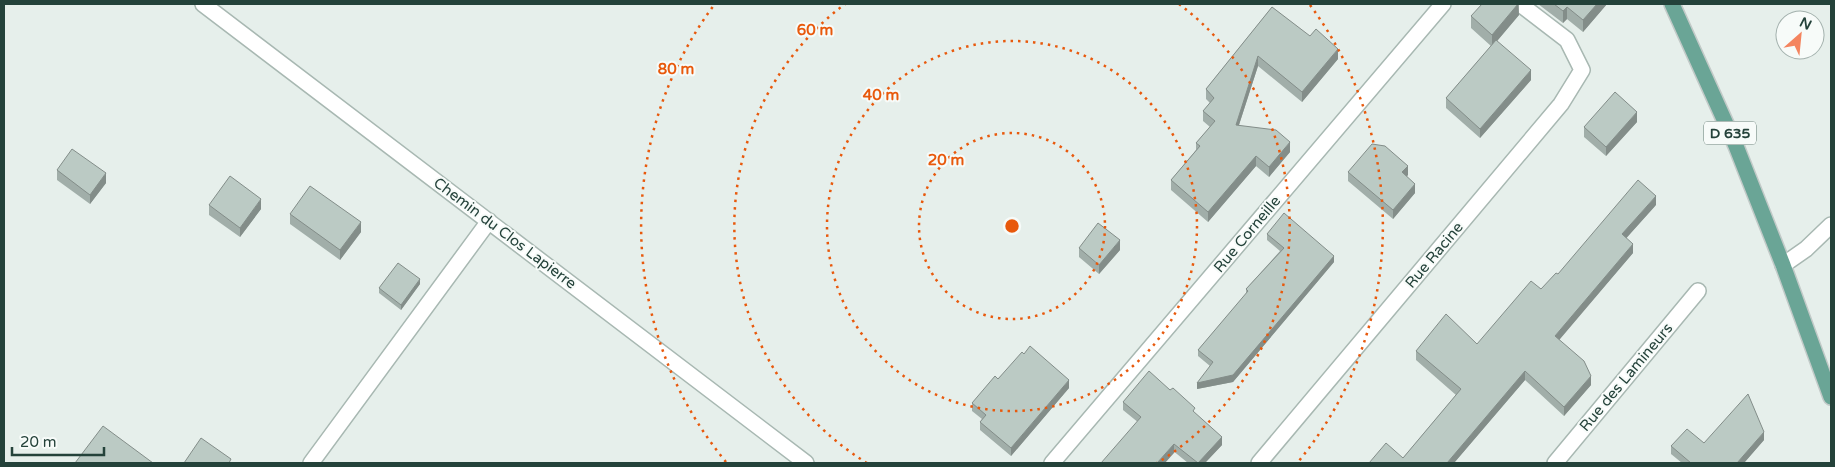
<svg xmlns="http://www.w3.org/2000/svg" width="1835" height="467" viewBox="0 0 1835 467" font-family="'Varela Round',sans-serif">
<rect width="100%" height="100%" fill="#e6efeb"/>
<g fill="none" stroke-linecap="round" stroke-linejoin="round">
<defs>
<path id="minor" d="M203 4 806 463
M1783 265 1806 249 1831 225
M311 463 489 221
M1052 463 1443 4
M1259 463 1561 104 1582 70 1567 40 1520 4
M1555 463 1698 291"/>
<path id="major" d="M1672 4 1736 146 1783 265 1831 397"/>
</defs>
<use href="#minor" stroke="#a8b8b2" stroke-width="18"/>
<use href="#major" stroke="#c2cac8" stroke-width="18"/>
<use href="#minor" stroke="#fff" stroke-width="15"/>
<use href="#major" stroke="#6aa596" stroke-width="15"/>
</g>
<path fill="#a1aea9" d="M1519 4V15L1497 41 1531 80 1480 138 1446 108V98L1491 46 1471 28V16Z
M1538 4H1607L1583 32 1567 19 1563 23Z
M1272 7 1338 59 1302 102 1258 66 1239 125 1290 152 1269 177 1256 166 1208 222 1171 190V180L1196 150V143L1210 127 1203 121V111L1210 103 1206 99V89Z
M1637 122 1606 156 1584 137V127Z
M57 170 106 183 90 204 57 180Z
M1348 172 1408 175 1407 176 1415 193 1393 219 1348 181Z
M209 205 261 209 240 237 209 215Z
M1656 205 1626 238 1633 253 1559 339 1591 385 1564 416 1525 380 1454 463H1369L1403 458 1456 395 1416 360V351L1477 344 1558 274Z
M290 214 361 232 340 260 290 224Z
M1267 234 1334 262 1233 382 1197 389 1210 366 1198 356V350L1246 294V289L1280 251 1267 240Z
M1079 248 1120 250 1099 274 1079 257Z
M420 284 401 310 379 293V288Z
M1024 354 1069 388 1011 456 980 430V422L982 419 972 411V403Z
M1123 402 1195 413 1222 445 1205 463H1188L1123 410Z
M1764 440 1744 463H1682L1671 454V446Z"/>
<path fill="#838d89" d="M1518 4 1519 15 1492 47V35Z
M1597 4H1607L1583 32V20Z
M1567 7V19L1563 23V11Z
M1338 49V59L1302 102V92Z
M1258 56V66L1236 134V125Z
M1531 70V80L1480 138V129Z
M1637 112V122L1606 156V147Z
M1290 142V152L1269 177V167Z
M1256 156V166L1208 222V212Z
M1408 166V175L1402 181V172Z
M106 173V183L90 204V195Z
M1415 184V193L1393 219V210Z
M1656 196V205L1622 243V234Z
M261 199V209L240 237V228Z
M361 222V232L340 260V250Z
M1120 240V250L1099 274V265Z
M1633 244V253L1555 345V336Z
M1334 256V262L1233 382 1197 389V383Z
M420 279V284L401 310V305Z
M1525 371V380L1454 463H1447Z
M1591 376V385L1564 416V407Z
M1069 380V388L1011 456V448Z
M1764 432V440L1744 463H1737Z
M1222 437V445L1205 463H1198Z
M1174 444V453L1165 463H1157Z"/>
<path fill="#bbcac4" stroke="#838d89" d="M1482 4H1518L1492 35 1471 16Z
M1554 4H1597L1583 20 1567 7 1563 11Z
M1272 7 1310 36 1316 29 1338 49 1302 92 1258 56 1236 125 1276 130 1290 142 1269 167 1256 156 1208 212 1171 180 1200 146 1196 143 1215 121 1203 111 1214 98 1206 89Z
M1496 40 1531 70 1480 129 1446 98Z
M1615 92 1637 112 1606 147 1584 127Z
M1372 144 1385 146 1408 166 1402 172 1415 184 1393 210 1348 172Z
M72 149 106 173 90 195 57 170Z
M230 176 261 199 240 228 209 205Z
M1638 180 1656 196 1622 234 1633 244 1555 336 1584 361 1591 376 1564 407 1525 371 1447 463H1369L1386 443 1403 458 1461 389 1416 351 1446 314 1477 344 1531 281 1541 289 1556 273 1558 274Z
M310 186 361 222 340 250 290 214Z
M1284 213 1334 256 1233 375 1197 383 1213 362 1198 350 1248 291 1246 289 1284 248 1267 234Z
M1098 223 1120 240 1099 265 1079 248Z
M398 263 420 279 401 305 379 288Z
M1030 346 1069 380 1011 448 980 422 986 415 972 403 995 376 998 379 1022 352 1024 354Z
M1149 371 1170 390 1173 388 1195 408 1193 411 1222 437 1198 463 1174 444 1157 463H1101L1141 417 1123 402Z
M1748 394 1764 432 1737 463H1691L1671 446 1687 429 1704 443Z
M103 426 153 463H75Z
M201 438 231 459 229 463H184Z"/>
<g fill="none" stroke="#e8590c" stroke-width="2.5" stroke-dasharray="2.5 5">
<circle cx="1012" cy="226" r="93"/>
<circle cx="1012" cy="226" r="185"/>
<path d="M867 463A278 278 0 0 1 845 4M1179 4A278 278 0 0 1 1157 463"/>
<path d="M726 462A371 371 0 0 1 714 5M1310 5A371 371 0 0 1 1298 462"/>
</g>
<g text-anchor="middle" stroke-width="4" stroke-linejoin="round" paint-order="stroke">
<rect fill="#f7fbf9" stroke="#637a73" stroke-width="1" x="1704" y="121.5" width="52" height="23" rx="4"/>
<g font-size="14" font-weight="bold" fill="#24423a">
<text x="1730" y="138">D 635</text>
</g>
<g font-size="15" fill="#24423a" stroke="#f7fbf9">
<text transform="translate(505 233) rotate(37)" y="5">Chemin du Clos Lapierre</text>
<text transform="translate(1247 234) rotate(-50)" y="5">Rue Corneille</text>
<text transform="translate(1434 255) rotate(-50)" y="5">Rue Racine</text>
<text transform="translate(1626 377) rotate(-50)" y="5">Rue des Lamineurs</text>
</g>
</g>
<circle cx="1012" cy="226" r="8" fill="#e8590c" stroke="#f7fbf9" stroke-width="2.5"/>
<g font-size="15" text-anchor="middle" font-weight="bold" fill="#e8590c" stroke="#f7fbf9" stroke-width="4" stroke-linejoin="round" paint-order="stroke">
<text x="815" y="35">60 m</text>
<text x="676" y="74">80 m</text>
<text x="881" y="100">40 m</text>
<text x="946" y="165">20 m</text>
</g>
<rect width="1835" height="467" fill="none" stroke="#24423a" stroke-width="10"/>
<g transform="translate(1800 35) rotate(27)"><circle r="24" fill="#f7fbf9" stroke="#a3b1ad"/>
<path d="M0-4L9 19L0 12L-9 19Z" fill="#f4845f"/>
<text y="-8" font-size="14" font-weight="bold" text-anchor="middle" fill="#24423a">N</text>
</g>
<path d="M12 447v8h92v-8" fill="none" stroke="#24423a" stroke-width="2.5"/>
<text x="20" y="447" font-size="15" fill="#24423a" stroke="#f7fbf9" stroke-width="4" paint-order="stroke">20 m</text>
</svg>
